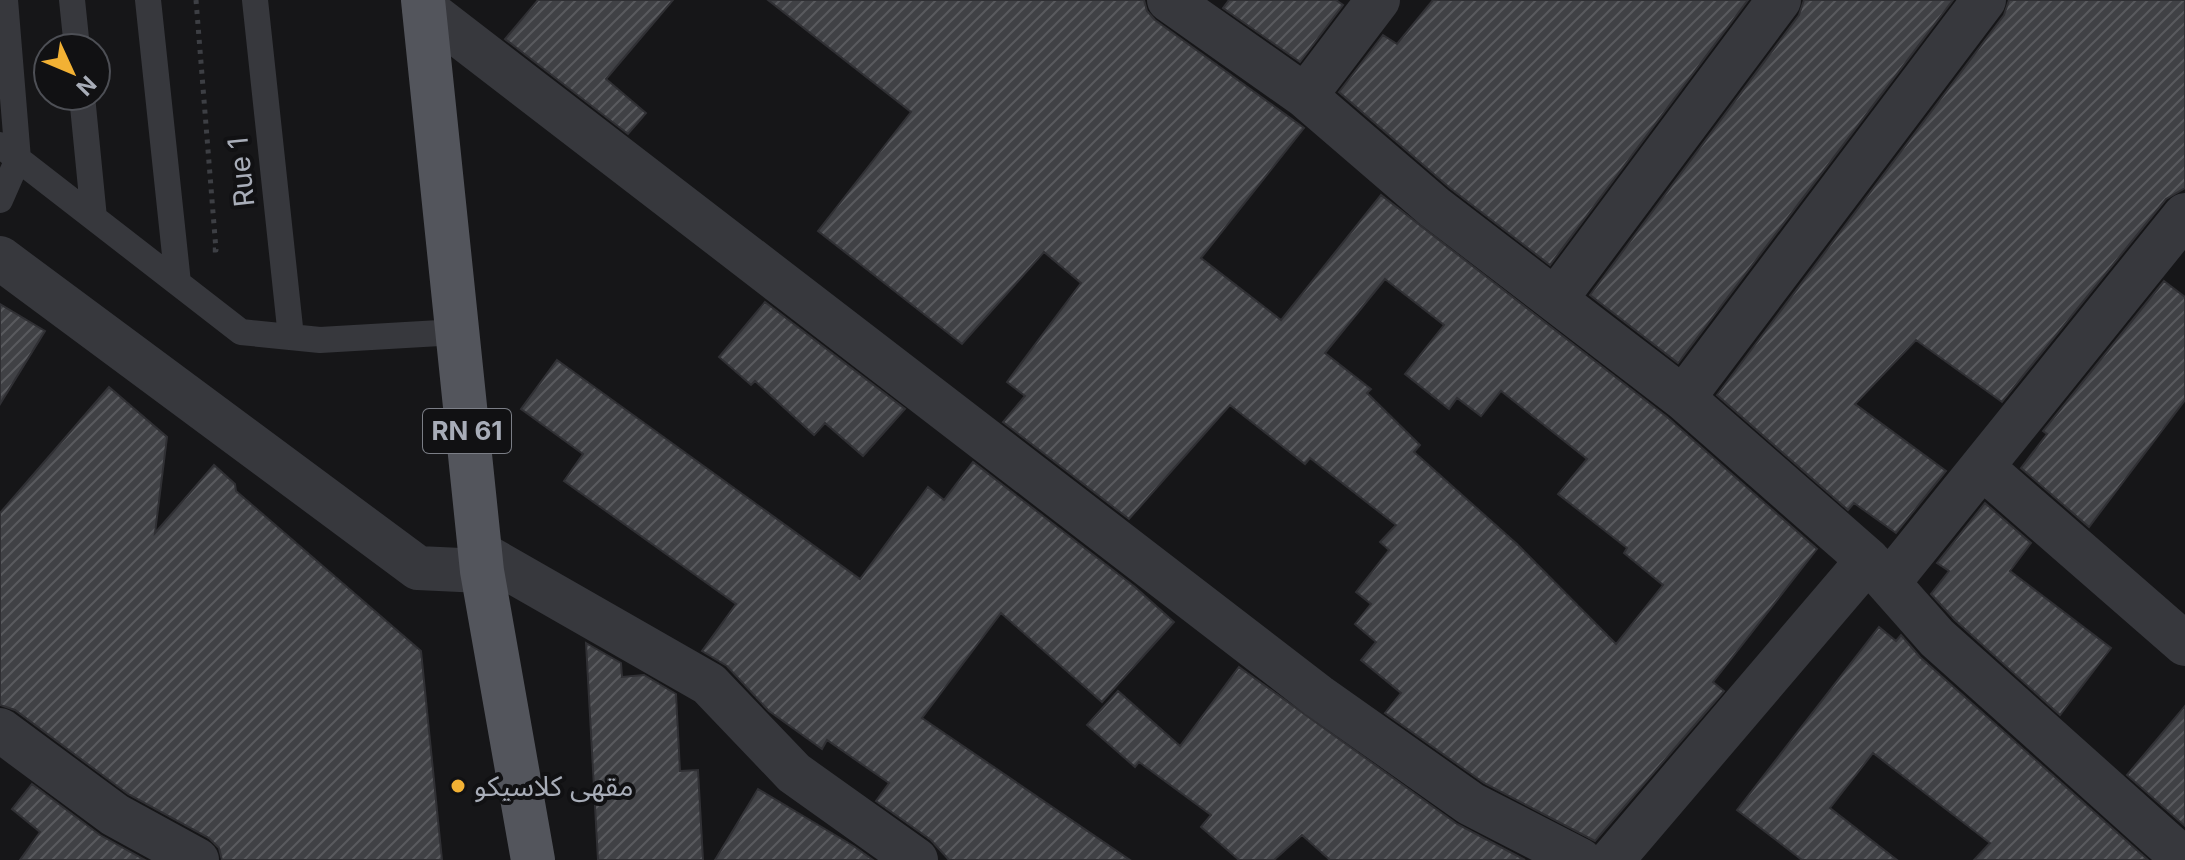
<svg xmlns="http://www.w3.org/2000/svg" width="2185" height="860" viewBox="0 0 2185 860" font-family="Inter,'Noto Sans Arabic',sans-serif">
<defs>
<pattern id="building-hatch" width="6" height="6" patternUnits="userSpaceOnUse" patternTransform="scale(2)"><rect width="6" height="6" fill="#404145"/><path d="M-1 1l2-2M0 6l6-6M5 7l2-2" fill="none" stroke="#595a5e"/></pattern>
</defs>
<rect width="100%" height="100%" fill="#161618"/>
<path fill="url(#building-hatch)" stroke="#303034" stroke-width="2" fill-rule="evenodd" d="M538 0H673L606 79 646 113 628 134 505 39Z
M768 0H1144L1147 11 1155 20 1304 128 1201 258 1281 320 1381 195 1667 417 1817 549 1713 682 1724 691 1595 841 1484 783 1385 713 1401 693 1361 660 1376 642 1355 624 1371 604 1356 592 1389 550 1380 542 1396 525 1310 458 1305 464 1230 405 1129 519 1003 422 1025 396 1007 382 1081 283 1044 252 962 344 818 231 911 112ZM1385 279 1444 325 1405 374 1449 409 1457 398 1481 416 1501 391 1587 459 1558 494 1627 548 1624 553 1663 585 1616 644 1518 545 1414 452 1420 445 1367 393 1371 389 1325 353Z
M1229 0H1336L1343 5 1300 62 1223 8Z
M1433 0H1748L1550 265 1450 188 1339 92 1383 35 1397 44Z
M1804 0H1953L1678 363 1590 295 1799 15Z
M2009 0H2185V188L2166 199 2002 402 1916 340 1855 404 1946 471 1896 533 1854 503 1848 510 1717 395 2004 15Z
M2164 281 2185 297V400L2089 527 2021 468 2047 434 2043 431Z
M765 302 905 409 863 456 825 423 814 435 755 381 751 385 719 357Z
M0 304 45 331 0 404Z
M557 360 860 579 928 487 944 500 973 462 1135 587 1174 622 1102 702 1001 613 922 718 1130 860H949L931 840 876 801 889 783 827 740 822 749 769 711 727 666 702 651 736 604 564 481 583 454 521 409Z
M109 387 167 437 155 533 214 465 235 484 236 491 421 651 442 860H222L219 848 209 838 128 794 15 710 0 705V513Z
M1985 503 2031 543 2010 571 2111 648 2060 715 1955 620 1931 594 1949 571 1937 563Z
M1879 627 1896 641 1901 635 1920 657 2148 860H1974L1990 843 1873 753 1830 808 1897 860H1802L1737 810Z
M586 643 621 663 622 677 644 675 676 694 680 771 698 770 703 860H598Z
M1239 667 1457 824 1525 860H1330L1302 835 1274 860H1239L1201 827 1211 815 1139 762 1135 767 1087 725 1118 691 1180 746Z
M2185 706V826L2127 775Z
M32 784 100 835 145 860H20L40 832 12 809Z
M758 789 855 847 873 860H715Z"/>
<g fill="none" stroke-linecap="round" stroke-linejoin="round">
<path stroke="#3d3f44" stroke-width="5" stroke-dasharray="4 6" stroke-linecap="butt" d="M196 0 216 250H208"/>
<path stroke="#37383d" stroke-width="26" d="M72 0 77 48
M148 0 178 283
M255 0 291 337
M82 96 94 218
M0 145 241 332 320 340 457 332
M0 200 18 159 5 0"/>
<path stroke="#37383d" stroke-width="44" d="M1169 0 1305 96 1434 207 1683 398 1868 560 1937 638 2185 860
M424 8 1318 696 1471 804 1580 860
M1305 96 1378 0
M0 258 418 568 482 571
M1557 297 1779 0
M1683 398 1984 0
M1982 467 2185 644
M480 553 709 684 794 773 916 860
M1889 582 2185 215
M0 730 115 815 197 860
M1612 860 1868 560"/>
<path stroke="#53555c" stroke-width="44" d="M423 0 482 571 533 860"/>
</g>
<circle fill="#f2b134" stroke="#111113" stroke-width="3" cx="458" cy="786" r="8"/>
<g text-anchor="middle" stroke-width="8" stroke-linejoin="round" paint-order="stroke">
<rect fill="#111113" stroke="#7b7e86" stroke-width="2" x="423" y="409" width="88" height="44" rx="6"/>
<g font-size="26" font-weight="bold" fill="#a8adb8">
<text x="467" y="440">RN 61</text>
</g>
<g font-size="28" fill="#a8adb8" stroke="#111113">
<text transform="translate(241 172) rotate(-96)" y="10">Rue 1</text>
</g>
<g font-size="28" fill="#a8adb8" stroke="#111113" text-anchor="start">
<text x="474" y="796">مقهى كلاسيكو</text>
</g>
</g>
<g transform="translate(72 72) rotate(134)"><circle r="38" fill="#111113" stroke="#4d4f55" stroke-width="2"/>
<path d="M0-6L14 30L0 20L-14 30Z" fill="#f2b134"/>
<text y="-12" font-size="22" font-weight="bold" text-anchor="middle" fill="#a8adb8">N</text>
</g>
</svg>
